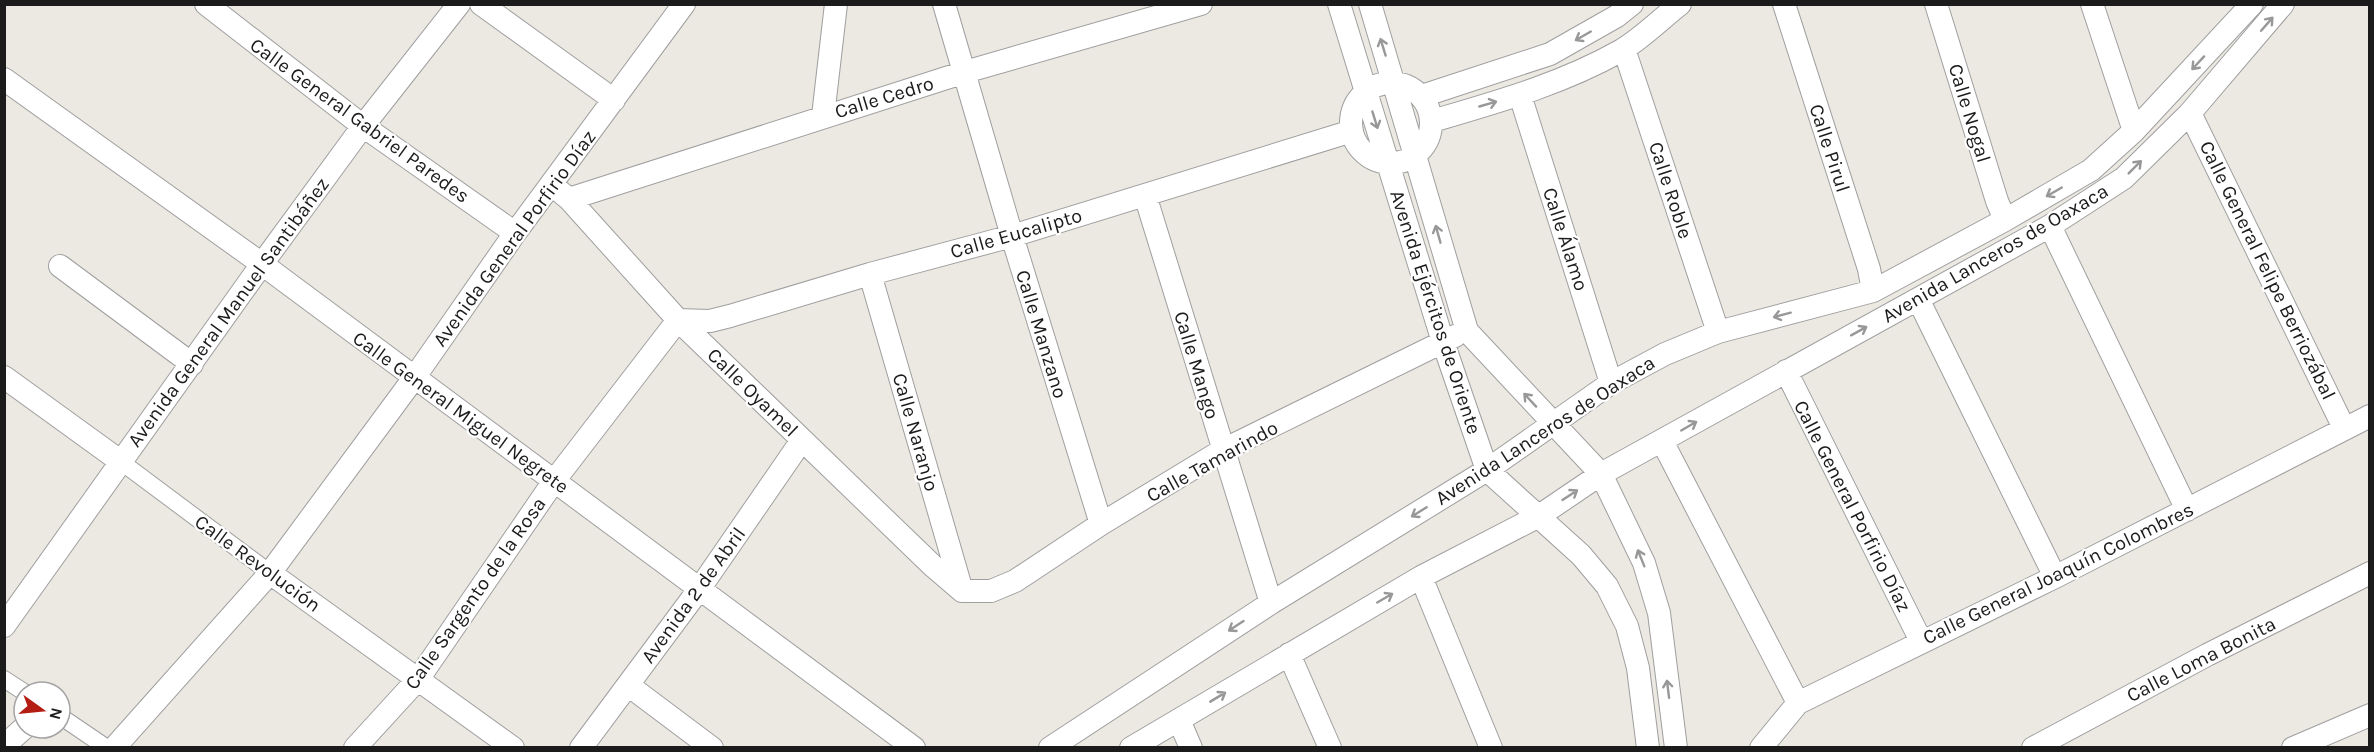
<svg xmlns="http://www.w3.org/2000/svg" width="2374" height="752" viewBox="0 0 2374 752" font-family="Karla,sans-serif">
<rect width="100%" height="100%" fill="#ece9e2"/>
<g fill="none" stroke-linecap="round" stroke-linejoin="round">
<defs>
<path id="pedestrian" d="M120 461 270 573
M4 679 24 692
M60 716 107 748"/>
<path id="minor" d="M206 4 363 126 515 233
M481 4 614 100
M944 4 1012 236 1101 524
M1339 4 1443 342 1487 470 1581 555 1607 586 1627 626 1638 668 1648 748
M1370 4 1467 331 1601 474 1644 563 1659 613 1676 748
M1784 4 1869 269 1873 291
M1936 4 1997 201 2005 220
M2092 4 2134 131
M1624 49 1718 332
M4 79 262 264 914 748
M1351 123a40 40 0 1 1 80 0a40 40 0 1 1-80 0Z
M1520 95 1611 383
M1422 96 1550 54 1617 16 1632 4
M2190 113 2344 428
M823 116 836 4
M1432 121C1497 102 1562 84 1622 50 1642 38 1661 19 1680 4
M558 190 569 199 678 320 934 567 962 591
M1145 195 1271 603
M569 199 965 72 1201 4
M2050 226 2187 510
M60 266 192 364
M870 274 962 591
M1918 299 2055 577
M1786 371 1921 641
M4 377 120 461
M1662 441 1798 703
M270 573 513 748
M1421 577 1491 748
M962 591H991L1015 581 1101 524 1223 450 1455 336
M4 626 262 264 363 126 459 4
M1289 654 1330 748
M628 685 712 748
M1179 720 1191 748
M4 746 24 728
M114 748 270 573 414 378 515 233 684 4
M355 748 419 678 554 481 678 320 710 321 730 316 870 274 1012 236 1352 131
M581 748 700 588 802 440
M1050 748 1271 603 1487 470 1611 383 1665 354 1718 332 1873 291 2005 220 2091 170 2134 131 2252 4
M1131 748 1421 577 1539 516 1601 474 2050 226 2124 178 2190 113 2283 4
M1761 748 1798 703 2055 577 2370 416
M2033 748 2207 655 2370 573
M2293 748 2370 715"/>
</defs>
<use href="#pedestrian" stroke="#9f9f9f" stroke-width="18"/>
<use href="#minor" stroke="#9f9f9f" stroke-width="24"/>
<use href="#pedestrian" stroke="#fff" stroke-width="16"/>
<use href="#minor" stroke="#fff" stroke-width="22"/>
</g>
<defs><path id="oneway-shaft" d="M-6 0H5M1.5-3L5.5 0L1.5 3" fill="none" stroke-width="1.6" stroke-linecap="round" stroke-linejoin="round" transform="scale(1.5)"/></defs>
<g stroke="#989898">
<use href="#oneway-shaft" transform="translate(2267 24) rotate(-49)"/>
<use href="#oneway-shaft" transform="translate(1583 36) rotate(150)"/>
<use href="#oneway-shaft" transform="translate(1383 47) rotate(-107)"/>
<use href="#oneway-shaft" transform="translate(2198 63) rotate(133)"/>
<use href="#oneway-shaft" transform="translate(1488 104) rotate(-16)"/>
<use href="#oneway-shaft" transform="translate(1375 120) rotate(73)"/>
<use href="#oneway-shaft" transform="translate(2135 167) rotate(-45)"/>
<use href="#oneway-shaft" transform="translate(2054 192) rotate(150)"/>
<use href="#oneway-shaft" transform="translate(1438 234) rotate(-106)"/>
<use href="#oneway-shaft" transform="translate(1782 315) rotate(165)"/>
<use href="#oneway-shaft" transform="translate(1859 331) rotate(-29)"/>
<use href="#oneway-shaft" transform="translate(1530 400) rotate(-133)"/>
<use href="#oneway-shaft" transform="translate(1689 426) rotate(-30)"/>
<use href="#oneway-shaft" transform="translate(1570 495) rotate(-33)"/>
<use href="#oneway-shaft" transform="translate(1419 512) rotate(148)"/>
<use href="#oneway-shaft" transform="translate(1641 558) rotate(-112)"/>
<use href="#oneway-shaft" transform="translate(1385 598) rotate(-30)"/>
<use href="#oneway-shaft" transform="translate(1236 626) rotate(147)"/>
<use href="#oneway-shaft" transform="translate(1668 689) rotate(-97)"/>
<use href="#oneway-shaft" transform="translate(1218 697) rotate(-31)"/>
</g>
<g text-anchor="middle" stroke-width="4.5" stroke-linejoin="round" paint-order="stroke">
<g font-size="20" fill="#1b1b1b" stroke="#fff">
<text transform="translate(884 97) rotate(-17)" y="7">Calle Cedro</text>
<text transform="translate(1970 113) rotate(73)" y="7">Calle Nogal</text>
<text transform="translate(360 120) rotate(36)" y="7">Calle General Gabriel Paredes</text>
<text transform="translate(1830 148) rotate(72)" y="7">Calle Pirul</text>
<text transform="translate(1671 190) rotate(72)" y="7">Calle Roble</text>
<text transform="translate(1016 233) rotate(-16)" y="7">Calle Eucalipto</text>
<text transform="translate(514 238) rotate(-54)" y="7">Avenida General Porfirio Díaz</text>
<text transform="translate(1566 239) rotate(72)" y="7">Calle Álamo</text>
<text transform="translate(1995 253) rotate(-30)" y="7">Avenida Lanceros de Oaxaca</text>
<text transform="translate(2268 270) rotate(64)" y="7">Calle General Felipe Berriozábal</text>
<text transform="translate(228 312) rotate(-54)" y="7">Avenida General Manuel Santibáñez</text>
<text transform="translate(1436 312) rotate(72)" y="7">Avenida Ejércitos de Oriente</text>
<text transform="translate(1042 334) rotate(73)" y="7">Calle Manzano</text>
<text transform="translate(1197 365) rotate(73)" y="7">Calle Mango</text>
<text transform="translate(753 392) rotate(44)" y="7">Calle Oyamel</text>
<text transform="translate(461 412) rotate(36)" y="7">Calle General Miguel Negrete</text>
<text transform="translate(1545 430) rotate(-33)" y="7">Avenida Lanceros de Oaxaca</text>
<text transform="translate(916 432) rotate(74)" y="7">Calle Naranjo</text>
<text transform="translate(1212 461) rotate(-29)" y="7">Calle Tamarindo</text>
<text transform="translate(1853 506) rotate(63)" y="7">Calle General Porfirio Díaz</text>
<text transform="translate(258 563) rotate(36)" y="7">Calle Revolución</text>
<text transform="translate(2058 573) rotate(-26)" y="7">Calle General Joaquín Colombres</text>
<text transform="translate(475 593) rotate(-55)" y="7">Calle Sargento de la Rosa</text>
<text transform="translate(693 595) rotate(-54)" y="7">Avenida 2 de Abril</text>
<text transform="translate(2201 659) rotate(-27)" y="7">Calle Loma Bonita</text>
</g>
</g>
<rect width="2374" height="752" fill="none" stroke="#1b1b1b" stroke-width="12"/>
<g transform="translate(42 710) rotate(105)"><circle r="28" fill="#ffffff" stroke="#a4a4a4" stroke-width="1.5"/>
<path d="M0-4.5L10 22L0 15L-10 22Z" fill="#b31d13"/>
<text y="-9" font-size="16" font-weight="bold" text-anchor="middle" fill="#1b1b1b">N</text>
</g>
</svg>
